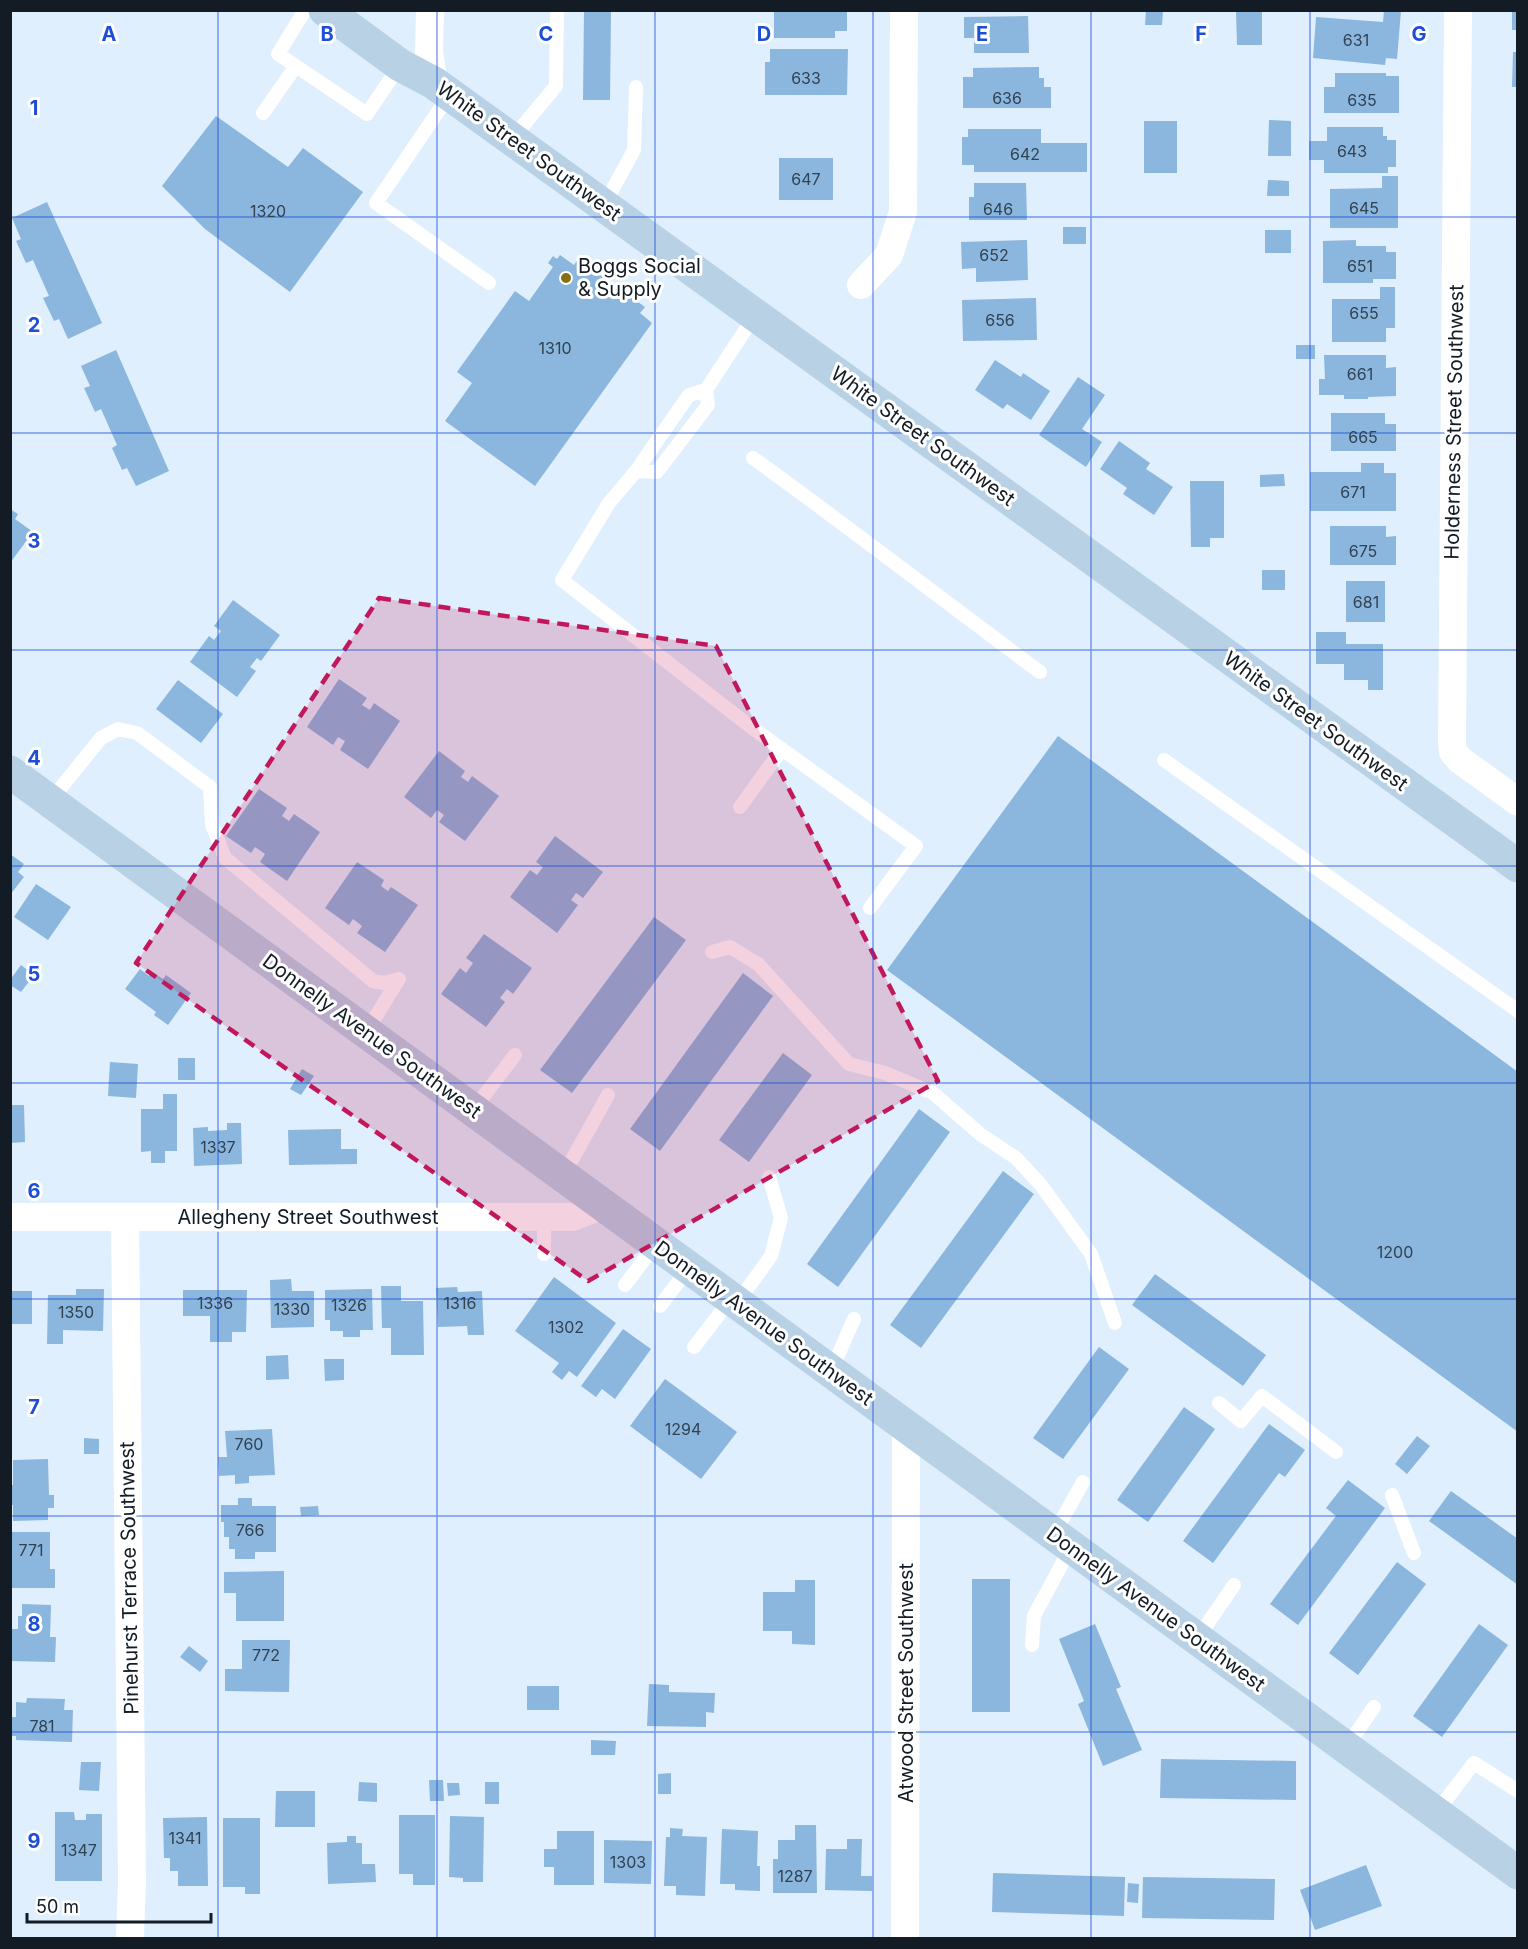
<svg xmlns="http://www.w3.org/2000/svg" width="1528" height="1949" viewBox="0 0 1528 1949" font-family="Inter,sans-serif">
<rect width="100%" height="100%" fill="#dfeffd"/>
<path fill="#8bb6dd" d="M584 10H611L610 100H583Z
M774 10H847V31H835V38H774Z
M1146 10 1163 11 1162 25H1145Z
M1236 10H1262V45H1237Z
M1384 10 1401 11 1397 59 1386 58 1385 65 1313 58 1316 17 1383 22Z
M1512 10H1518V30H1512Z
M1028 16 1029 53H974V38H964V17Z
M770 49H848L847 95H765V62H770Z
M1513 52H1518V87H1512Z
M1039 67V78H1044V87H1051V108H963V77H973V68Z
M1335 73H1386V76H1399V113H1324V87H1335Z
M216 116 288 167 303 148 363 192 290 292 205 229 162 186Z
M1269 120 1291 121V156H1268Z
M1144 121H1177V173H1144Z
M1327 127H1383V136H1387V140H1396V167H1388V173H1324V160H1309V141H1327Z
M968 129H1041V143H1087V172H974V165H962V137H968Z
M779 158H833V200H779Z
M1382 176H1398V228H1330V189L1382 188Z
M1268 180 1289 181V196H1267Z
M974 183H1026L1027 220H969V197H974Z
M47 202 102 323 68 339 59 319 54 321 43 298 49 296 33 260 26 263 16 241 21 239 12 218Z
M1063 227H1086V244H1063Z
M1265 230H1291V253H1265Z
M1027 240 1028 280 976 282V268L962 269 961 242Z
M1356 240V246H1386V252H1396V279H1373V283H1323V241Z
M560 255 574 265 578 259 645 307 640 313 652 323 535 486 445 421 472 383 457 372 515 291 529 301 553 267 548 263 553 256 557 259Z
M1380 287H1395V328H1386V342H1332V299H1380Z
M1036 298 1037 340 963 341 962 300Z
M1296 345H1315V359H1296Z
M116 350 169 471 136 486 127 468 122 470 112 448 117 445 101 409 95 412 84 388 90 386 81 366Z
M1324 355H1386V368L1396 367V396L1368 397V399H1344V395H1319V379H1325Z
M995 360 1021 377 1023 373 1050 391 1031 420 1007 404 1003 409 975 390Z
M1078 377 1105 395 1082 429 1102 442 1086 467 1039 435Z
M1331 413H1385V424H1396V451H1331Z
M1119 441 1150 463 1146 469 1173 487 1154 515 1123 494 1127 488 1100 469Z
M1361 463H1384V473H1396V511H1310V472H1361Z
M1284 474 1285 486 1260 487V475Z
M1190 481H1224V538H1210V547H1191Z
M10 509 18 514 15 519 33 532 10 563Z
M1330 526H1386V537L1396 536V565H1330Z
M1262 570H1285V590H1262Z
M1346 581H1385V622H1346Z
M233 600 280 635 261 661 257 658 250 667 256 671 237 697 190 662 209 636 214 640 221 631 214 626Z
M1316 632H1346V644H1383V690H1368V680H1344V664H1316Z
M339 679 367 698 362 705 370 710 374 703 400 721 368 769 340 750 345 741 338 737 333 745 307 727Z
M178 680 223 714 201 743 156 709Z
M1058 736 1518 1072V1432L887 970Z
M439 751 465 771 461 777 468 782 472 776 499 796 465 841 439 822 444 815 437 810 431 818 404 797Z
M259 789 287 808 282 816 289 821 294 814 320 832 287 881 260 862 265 854 255 847 251 853 226 836Z
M555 836 603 872 583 898 576 893 571 900 578 905 557 933 510 897 530 870 537 875 543 867 536 862Z
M10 854 24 864 18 872 24 877 10 895Z
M357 862 384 880 381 886 388 891 391 887 418 905 385 952 357 933 362 926 353 919 349 925 325 908Z
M36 884 71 907 48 940 14 917Z
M654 917 686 940 572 1093 540 1070Z
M484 934 532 968 513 994 507 989 500 998 505 1002 486 1027 441 994 460 968 466 973 473 963 466 958Z
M21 965 34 975 21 992 10 985V980Z
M140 969 149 976 152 972 163 979 166 975 191 993 168 1025 154 1015 156 1012 125 989Z
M743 973 773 996 660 1151 630 1129Z
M783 1053 812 1075 749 1162 719 1140Z
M178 1058H195V1080H178Z
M110 1062 138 1064 136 1098 108 1096Z
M302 1069 314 1076 301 1095 290 1089Z
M163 1094H177V1151H165V1163H151V1151L141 1152V1109H163Z
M10 1105H24L25 1142 10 1143Z
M919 1109 950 1132 838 1287 807 1264Z
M227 1123H241L242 1164 194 1166 193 1128 208 1127V1131L227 1130Z
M341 1129V1149H357V1164L289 1165 288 1130Z
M1003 1171 1034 1194 921 1348 890 1325Z
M1155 1274 1266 1355 1243 1386 1132 1305Z
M554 1277 616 1323 577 1377 569 1371 562 1380 552 1372 559 1363 515 1331Z
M291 1279 292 1291H314V1327L271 1328 270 1280Z
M381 1286H401V1301H423L424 1355H391V1328H382Z
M457 1287 458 1292 482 1291 484 1335H468L467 1326 438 1327 436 1288Z
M76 1289H104L103 1331 63 1330V1344H47L48 1295H76Z
M372 1289 373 1330H360V1337H343V1331H330V1320H325V1290Z
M183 1290H247L246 1332H232V1342H210V1316H183Z
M10 1291H32V1324H10Z
M623 1329 651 1349 615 1399 602 1389 596 1397 581 1386Z
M1099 1347 1129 1369 1063 1459 1033 1438Z
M288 1355 289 1379 266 1380V1356Z
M324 1359H344V1380L325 1381Z
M665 1379 737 1432 701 1479 630 1426Z
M1184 1407 1215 1429 1148 1522 1117 1500Z
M1269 1424 1305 1450 1285 1477 1279 1473 1213 1563 1183 1541Z
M272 1429 275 1475 249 1476V1483L235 1484V1475L219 1476 218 1457H227L225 1431Z
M1417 1436 1430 1446 1407 1474 1395 1464Z
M84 1438 99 1439V1454H84Z
M48 1459 49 1495H54V1508H48V1520L13 1521V1505H10V1485H13V1460Z
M1348 1480 1385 1508 1298 1625 1270 1604 1336 1516 1326 1508Z
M1451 1491 1518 1539V1585L1429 1521Z
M238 1498H252V1506H276V1552H255V1559H235V1549H229V1537H224V1522H221V1505H238Z
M318 1506 319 1515 301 1516 300 1507Z
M12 1532H50V1569H55V1588H12Z
M1397 1562 1426 1584 1358 1675 1329 1653Z
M284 1571V1621H236V1593H224V1572Z
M972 1579H1010V1712H972Z
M795 1580H815V1645L792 1644V1631H763V1592H795Z
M22 1604 51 1605 50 1637H56L55 1662 10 1661V1629H18V1616H22Z
M1095 1624 1121 1687 1116 1689 1142 1750 1103 1766 1078 1704 1084 1701 1059 1639Z
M1479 1624 1508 1645 1442 1737 1413 1716Z
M242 1640H290L289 1692 225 1691V1669H242Z
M189 1646 208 1661 200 1672 180 1657Z
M649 1684 669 1685V1692L715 1693 714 1713 706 1712V1727L647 1726Z
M527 1686H559V1710H527Z
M27 1698 65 1699 64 1710H73L72 1742 16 1740V1736H10V1717H16V1702L26 1703Z
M591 1740 616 1741 615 1755H591Z
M1161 1759 1296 1761V1800L1160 1798Z
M81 1762H101L99 1791 79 1790Z
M671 1773V1794H658V1774Z
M429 1780H443L444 1801H430Z
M359 1782 377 1783V1802L358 1801Z
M485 1782H499V1804H485Z
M447 1783H459L460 1795 448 1796Z
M276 1791H315V1827H275Z
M55 1812H74L75 1820H86V1814H102V1881H55Z
M399 1815H435V1885H413V1874H399Z
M450 1816 484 1817 483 1882H463V1878L449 1877Z
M207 1817 208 1886H178V1871H170V1858H164L163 1818Z
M223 1818H260V1894H245V1887H223Z
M795 1825H816L817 1893H773V1859H778V1840H795Z
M670 1828 683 1829 682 1836 707 1837 705 1896 676 1895V1886H664L666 1837H670Z
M722 1829 758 1831 757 1866H760V1891L735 1890V1884H720Z
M557 1831H594V1885H554V1867H544V1849H557Z
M347 1836H356V1843H362V1864H375L376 1882 328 1884 327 1843 347 1842Z
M847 1839H862L861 1876H872V1891L825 1890 826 1849H847Z
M604 1840 652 1841 651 1884 604 1883Z
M1366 1865 1382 1906 1315 1930 1300 1890Z
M993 1873 1125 1877 1124 1916 992 1912Z
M1143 1877 1275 1879 1274 1920 1142 1918Z
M1128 1883 1139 1884 1138 1903 1127 1902Z"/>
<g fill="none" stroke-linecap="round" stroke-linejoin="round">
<path stroke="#fff" stroke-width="14" d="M305 10 278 54 367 114 400 65
M450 94 376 203 489 283
M263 113 296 66
M512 139 556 86 557 10
M604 205 634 150 636 87
M755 315 706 390 689 395 636 471 609 503 562 580 747 724 916 846 870 908
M753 458C850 528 944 601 1040 672
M636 471 657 472 708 405 706 390
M1164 760 1518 1011
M50 801 101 738 118 729 137 733 210 787 212 825 225 858 373 981 384 983 399 979
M740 807 782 749
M712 952 730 947 758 964 849 1064 885 1073 933 1093 980 1134 1016 1158 1041 1185 1091 1254 1115 1323
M366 1032 399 979
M473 1110 515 1055
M563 1176 608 1095
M544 1216V1254
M625 1285 656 1244
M737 1303 771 1256 781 1218 769 1177
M660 1306 689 1268
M694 1347 731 1299
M831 1371 854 1319
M1219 1403 1241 1421 1262 1396 1336 1452
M1392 1495 1414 1553
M1054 1534 1083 1482
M1197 1639 1234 1585
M1032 1645 1034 1616 1071 1547
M1346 1748 1374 1707
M1436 1813 1474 1763 1518 1791"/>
<path stroke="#fff" stroke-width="28" d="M430 10 429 52 434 83
M1458 10 1452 741 1453 752 1460 760 1518 802
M861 285 889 255 903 212 904 10
M10 1217H573L603 1205
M125 1217 132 1881 130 1938
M905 1938 906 1427"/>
<path stroke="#b8d1e5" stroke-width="33" d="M325 10 400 65 434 83 1518 866
M10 772 1518 1873"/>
</g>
<path fill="#c2185b" fill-opacity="0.2" stroke="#c2185b" stroke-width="4.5" stroke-dasharray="12 8" stroke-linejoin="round" d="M379 598 716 646 938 1081 588 1281 136 963Z"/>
<path fill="none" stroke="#1d4ed8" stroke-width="1.5" stroke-opacity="0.55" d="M218 10V1938M437 10V1938M655 10V1938M873 10V1938M1091 10V1938M1310 10V1938M10 217H1518M10 433H1518M10 650H1518M10 866H1518M10 1083H1518M10 1299H1518M10 1516H1518M10 1732H1518"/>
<circle fill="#857111" stroke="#fff" stroke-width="2" cx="566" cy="278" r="6"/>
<g text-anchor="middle" stroke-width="6" stroke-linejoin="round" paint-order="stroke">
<g font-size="16" fill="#314252">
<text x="1356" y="46">631</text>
<text x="806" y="84">633</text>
<text x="1007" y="104">636</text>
<text x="1362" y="106">635</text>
<text x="1352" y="157">643</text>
<text x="1025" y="160">642</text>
<text x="806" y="185">647</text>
<text x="1364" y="214">645</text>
<text x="998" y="215">646</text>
<text x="268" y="217">1320</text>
<text x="994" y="261">652</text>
<text x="1360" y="272">651</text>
<text x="1364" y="319">655</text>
<text x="1000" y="326">656</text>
<text x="555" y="354">1310</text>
<text x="1360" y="380">661</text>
<text x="1363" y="443">665</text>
<text x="1353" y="498">671</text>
<text x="1363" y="557">675</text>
<text x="1366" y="608">681</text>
<text x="218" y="1153">1337</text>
<text x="1395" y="1258">1200</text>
<text x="215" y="1309">1336</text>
<text x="460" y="1309">1316</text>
<text x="349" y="1311">1326</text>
<text x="292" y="1315">1330</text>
<text x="76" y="1318">1350</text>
<text x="566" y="1333">1302</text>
<text x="683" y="1435">1294</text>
<text x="249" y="1450">760</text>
<text x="250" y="1536">766</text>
<text x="31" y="1556">771</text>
<text x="266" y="1661">772</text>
<text x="42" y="1732">781</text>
<text x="185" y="1844">1341</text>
<text x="79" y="1856">1347</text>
<text x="628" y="1868">1303</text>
<text x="795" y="1882">1287</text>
</g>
<g font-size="20" fill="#131c24" stroke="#fff">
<text transform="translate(529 151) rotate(36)" y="7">White Street Southwest</text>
<text transform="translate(1454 422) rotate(-89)" y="7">Holderness Street Southwest</text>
<text transform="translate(923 436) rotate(36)" y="7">White Street Southwest</text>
<text transform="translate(1316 721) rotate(36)" y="7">White Street Southwest</text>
<text transform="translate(372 1036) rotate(36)" y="7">Donnelly Avenue Southwest</text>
<text x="308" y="1224">Allegheny Street Southwest</text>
<text transform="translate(764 1323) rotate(36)" y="7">Donnelly Avenue Southwest</text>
<text transform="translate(129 1578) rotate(-91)" y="7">Pinehurst Terrace Southwest</text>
<text transform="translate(1156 1609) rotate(36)" y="7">Donnelly Avenue Southwest</text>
<text transform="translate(906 1683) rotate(-90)" y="7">Atwood Street Southwest</text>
</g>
<g font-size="20" fill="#131c24" stroke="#fff" text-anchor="start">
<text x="578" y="273">Boggs Social<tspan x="578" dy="23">&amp; Supply</tspan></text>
</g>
</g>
<g font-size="20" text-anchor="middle" font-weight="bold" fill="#1d4ed8" stroke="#fff" stroke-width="6" stroke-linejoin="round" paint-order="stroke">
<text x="109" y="41">A</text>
<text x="327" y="41">B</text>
<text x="546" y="41">C</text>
<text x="764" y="41">D</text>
<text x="982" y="41">E</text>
<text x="1201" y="41">F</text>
<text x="1419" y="41">G</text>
<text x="34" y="115">1</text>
<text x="34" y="332">2</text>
<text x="34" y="548">3</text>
<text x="34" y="765">4</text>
<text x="34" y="981">5</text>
<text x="34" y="1198">6</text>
<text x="34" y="1414">7</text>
<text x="34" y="1631">8</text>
<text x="34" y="1848">9</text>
</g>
<rect width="1528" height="1949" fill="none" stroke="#131c24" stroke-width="24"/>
<path d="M27 1913v9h184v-9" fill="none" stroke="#131c24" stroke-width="3"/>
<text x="36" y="1913" font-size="18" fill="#131c24" stroke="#ffffff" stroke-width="4.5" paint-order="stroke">50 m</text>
</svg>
